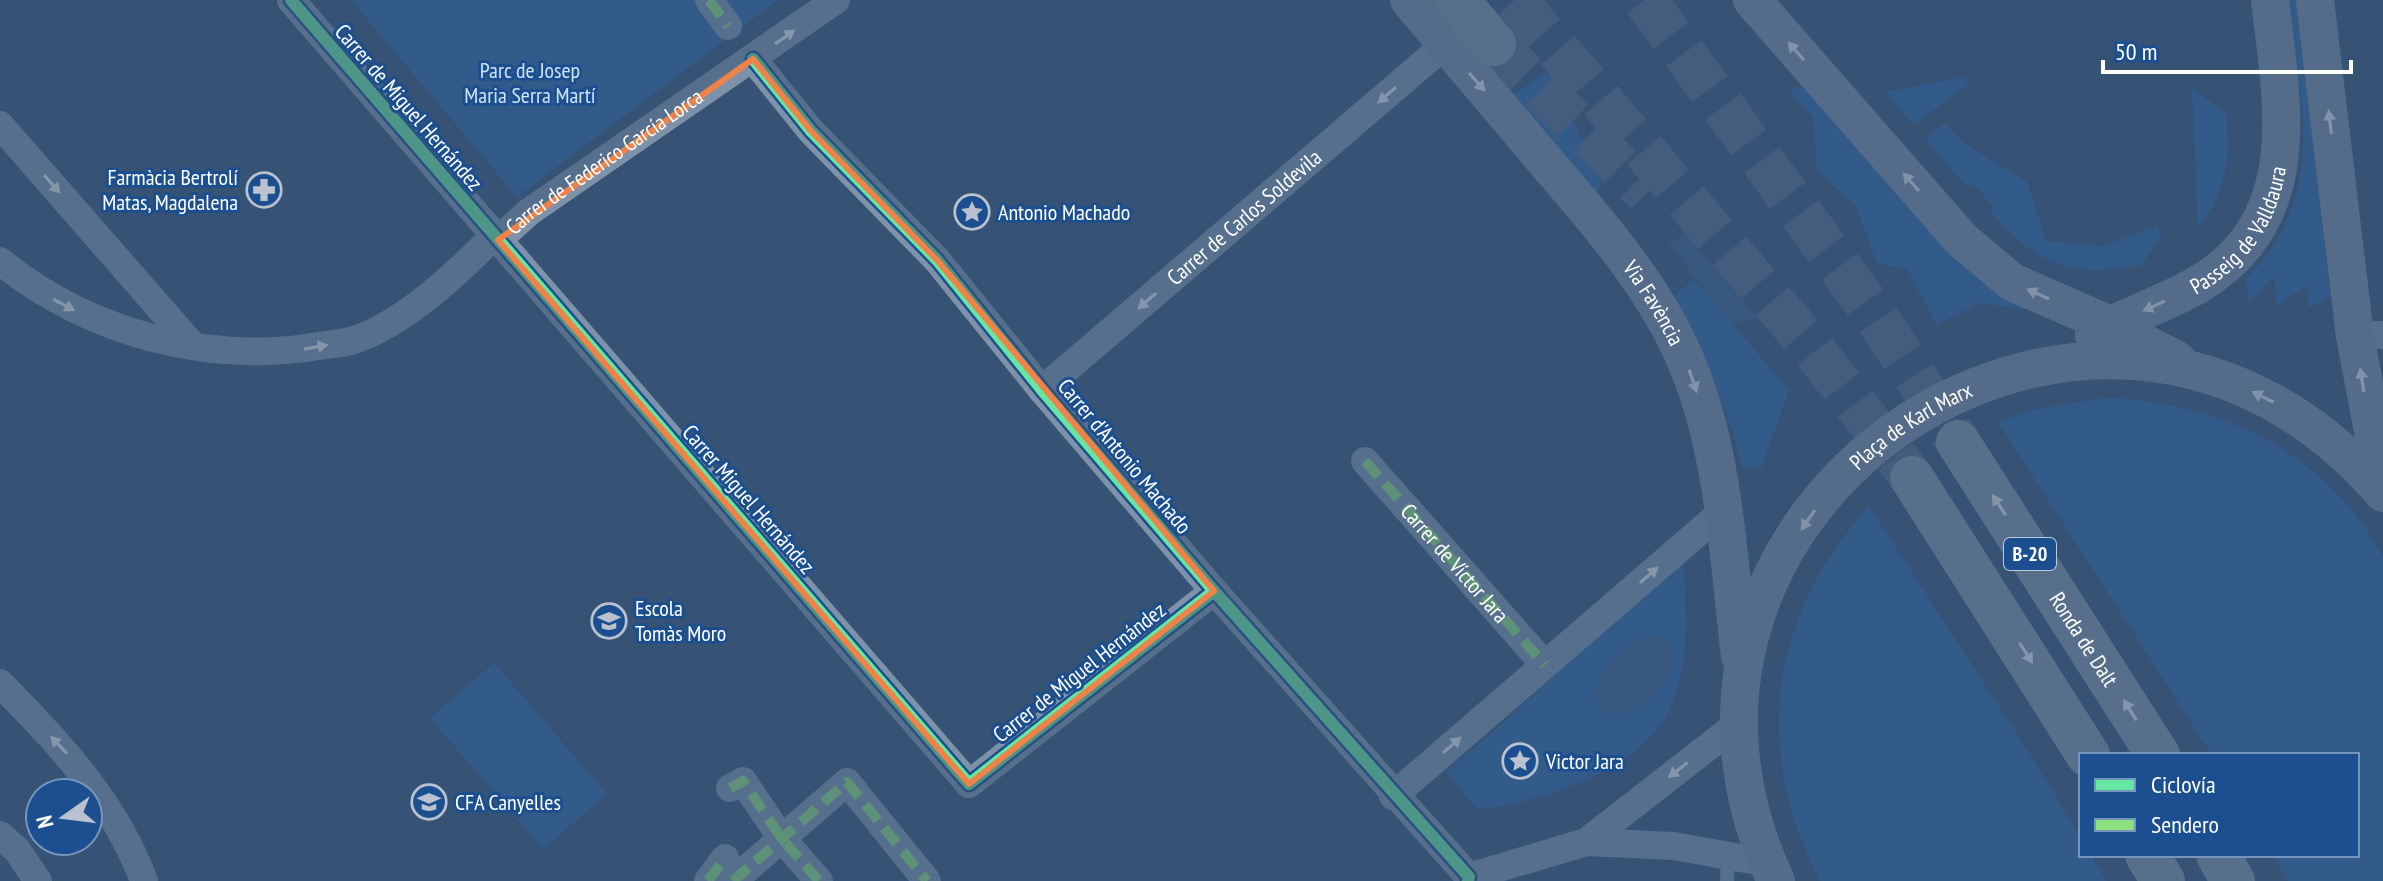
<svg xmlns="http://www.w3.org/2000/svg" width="2383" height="881" font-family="'PT Sans Narrow',sans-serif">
<rect width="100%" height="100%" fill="#365274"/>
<g fill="#2f66a5">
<path d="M351,0h427l-261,197z"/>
<path d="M2288,0h10l32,296 -21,12 -2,-23 -30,21 -3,-30 -25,26 -3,-23c82,-83 55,-175 42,-279z"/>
<path d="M1545,74l9,1 27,64 27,12 -11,46 -85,-102z"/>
<path d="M1965,77l3,7 -54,41 -29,-33z"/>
<path d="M1806,86l222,223 -50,-6 -42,22 -29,-56 -30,-6 -21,-57 -39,-35 -4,-55 -22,-21 1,-5z"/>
<path d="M2192,88l34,25c4,45 2,78 -28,114z"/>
<path d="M1945,123l20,21 62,38 19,59 57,5 54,-21 5,8 -20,32c-71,13 -105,1 -152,-54l4,-3 -20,-24 -6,4 -43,-49z"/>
<path d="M1694,279l95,111 -28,79 -19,-3c-15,-61 -38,-114 -68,-170z"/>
<path d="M2103,398c116,2 222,54 280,158v325h-95l-16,-26h85v-100h-145l-214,-333 34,-12z"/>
<path d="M1869,506l168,259 44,74v16h10l15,26h-286c-69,-132 -50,-265 49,-375z"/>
<path d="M1683,564c4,46 7,102 -13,145 -27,60 -133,96 -193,100l-31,-37c80,-68 155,-141 237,-208z"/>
<path d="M494,663l113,131 -64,55 -113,-131z"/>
</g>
<g fill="#3b618d">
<path d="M1685,232l74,86 -27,6 -63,-79z"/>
<path d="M1650,637h13l12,14c0,32 -39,76 -73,60l-7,-17c6,-30 27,-50 55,-57z"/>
</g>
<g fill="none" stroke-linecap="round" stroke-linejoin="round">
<g stroke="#546c89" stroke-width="44" stroke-dasharray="44 22" stroke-linecap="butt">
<path d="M1515,0l295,345 102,133"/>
<path d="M1645,0l232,318 81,124"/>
<path d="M1494,44l153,149"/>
</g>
<path stroke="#7d92a8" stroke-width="14" d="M1727,881l1,-26"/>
<g stroke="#7d92a8" stroke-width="28">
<path d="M291,0l678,784 245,-193"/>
<path d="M709,0l19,26"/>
<path d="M753,59l58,72 126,129 105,130 172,201 255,286"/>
<path d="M0,125l192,220"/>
<path id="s1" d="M0,261c87,71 207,104 319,85 11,-2 24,-2 35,-6 49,-16 101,-65 136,-100h8l31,-28 307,-212"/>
<path d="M2355,336l28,-1"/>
<path id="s2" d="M1042,390l404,-346"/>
<path d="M1365,461l180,204"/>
<path d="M0,683c59,61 114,117 144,198"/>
<path d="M730,788l13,-7 39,58 37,42"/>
<path d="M1393,796l329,-284"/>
<path d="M0,835l17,15 21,31"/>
<path d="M1586,842l154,-120"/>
<path d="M1469,877l117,-35 88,4 94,17"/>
<path d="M708,881l17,-23"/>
<path d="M733,881l114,-99 80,99"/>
</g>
<g stroke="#798da4" stroke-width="38">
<path id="s3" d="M1409,0c46,54 91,108 137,162 52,61 107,122 139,197 40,92 43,199 55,297"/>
<path d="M1752,0l210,240 50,42 98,43 67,35"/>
<path d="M2315,0l40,336 28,148"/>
<path id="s4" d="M2094,335c33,-20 71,-31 105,-51 108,-65 83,-180 71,-284"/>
<path id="s5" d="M1776,881c-177,-376 323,-717 607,-388"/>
</g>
<g stroke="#7e92a7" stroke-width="44">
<path d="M1457,0l37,44"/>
<path id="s6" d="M1958,442l200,313"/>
<path d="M1912,478l176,277"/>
<path d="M2147,855l16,26"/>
<path d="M2218,855l15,26"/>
</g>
<g stroke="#8de07e" stroke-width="10" stroke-dasharray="20 10" stroke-linecap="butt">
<path d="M709,0l19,26"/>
<path id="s7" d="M1365,461l180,204"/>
<path d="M730,788l13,-7 39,58 37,42"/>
<path d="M708,881l17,-23"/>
<path d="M733,881l114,-99 80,99"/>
</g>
<defs>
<g id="cycleway">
<path d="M291,0l678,784 245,-193"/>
<path d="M753,59l58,72 126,129 105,130 172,201 255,286 -1,4"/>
</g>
</defs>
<use href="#cycleway" stroke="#1b4f8f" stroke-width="17"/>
<use href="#cycleway" stroke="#66e7a1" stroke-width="12"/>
</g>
<defs><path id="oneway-solid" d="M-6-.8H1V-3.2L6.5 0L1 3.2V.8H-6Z" transform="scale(2)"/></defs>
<g fill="#e5e9ee">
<use href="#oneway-solid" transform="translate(785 37) rotate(-35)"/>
<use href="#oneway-solid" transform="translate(1387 95) rotate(139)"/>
<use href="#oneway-solid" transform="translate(52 184) rotate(49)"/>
<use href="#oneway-solid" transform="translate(1147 301) rotate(139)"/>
<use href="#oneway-solid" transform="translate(64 305) rotate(28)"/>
<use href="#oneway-solid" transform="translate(316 347) rotate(-10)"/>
<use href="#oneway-solid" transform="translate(1649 575) rotate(-41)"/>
<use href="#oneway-solid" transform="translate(59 745) rotate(-134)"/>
<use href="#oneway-solid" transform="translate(1452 745) rotate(-41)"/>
<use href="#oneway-solid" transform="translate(1678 770) rotate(142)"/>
</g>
<g fill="#dee2e8">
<use href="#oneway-solid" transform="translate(1796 51) rotate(-131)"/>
<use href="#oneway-solid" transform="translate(1477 82) rotate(49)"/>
<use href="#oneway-solid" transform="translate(2330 122) rotate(-97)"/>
<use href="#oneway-solid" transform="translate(1911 182) rotate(-131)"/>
<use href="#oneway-solid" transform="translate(2038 294) rotate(-156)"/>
<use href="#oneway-solid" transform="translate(2154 306) rotate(156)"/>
<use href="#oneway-solid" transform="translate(2362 380) rotate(-99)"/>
<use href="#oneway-solid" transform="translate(1693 381) rotate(71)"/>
<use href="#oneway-solid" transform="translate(2263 397) rotate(-154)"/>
<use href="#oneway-solid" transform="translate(1808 520) rotate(125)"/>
</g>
<g fill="#e5e9ed">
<use href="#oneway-solid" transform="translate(1999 505) rotate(-123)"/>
<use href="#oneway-solid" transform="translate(2026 653) rotate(57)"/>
<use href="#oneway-solid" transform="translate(2130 710) rotate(-122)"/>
</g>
<path d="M0 0H2383V881H0ZM753,59l58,72 126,129 277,331 -245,193 -471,-544z" fill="#365274" fill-opacity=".55" fill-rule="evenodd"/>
<path fill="none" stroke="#ee8249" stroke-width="6" stroke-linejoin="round" d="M753,59l58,72 126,129 277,331 -245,193 -471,-544z"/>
<defs>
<symbol id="pharmacy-ring" viewBox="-11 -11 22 22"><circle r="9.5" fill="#1b4f8f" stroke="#b9c2ce" stroke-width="1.5"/><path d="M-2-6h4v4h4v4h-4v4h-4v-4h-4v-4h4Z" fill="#b9c2ce"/></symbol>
<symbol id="sight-ring" viewBox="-11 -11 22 22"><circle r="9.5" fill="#1b4f8f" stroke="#b9c2ce" stroke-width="1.5"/><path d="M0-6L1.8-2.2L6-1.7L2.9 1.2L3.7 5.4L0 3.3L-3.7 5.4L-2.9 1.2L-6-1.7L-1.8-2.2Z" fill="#b9c2ce"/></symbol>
<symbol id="school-ring" viewBox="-11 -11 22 22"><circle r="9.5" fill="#1b4f8f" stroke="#b9c2ce" stroke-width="1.5"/><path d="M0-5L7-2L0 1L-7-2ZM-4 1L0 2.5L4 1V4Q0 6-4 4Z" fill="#b9c2ce"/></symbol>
</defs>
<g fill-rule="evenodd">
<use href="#pharmacy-ring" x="244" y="170" width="40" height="40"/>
<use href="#sight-ring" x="952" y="192" width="40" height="40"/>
<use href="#school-ring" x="589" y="601" width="40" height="40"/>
<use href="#sight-ring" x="1500" y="741" width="40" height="40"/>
<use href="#school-ring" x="409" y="782" width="40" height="40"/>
</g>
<g text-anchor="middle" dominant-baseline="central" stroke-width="6" stroke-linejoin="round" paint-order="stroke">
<rect fill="#1b4f8f" stroke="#bbcadd" stroke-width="2" x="2004" y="538" width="52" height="32" rx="6"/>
<g font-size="20" font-weight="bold" fill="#fff">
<text x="2030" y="554">B-20</text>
</g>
<g font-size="22" fill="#cfe3fa" stroke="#1b4f8f">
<text x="530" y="70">Parc de Josep<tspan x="530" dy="25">Maria Serra Martí</tspan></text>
</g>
<g font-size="22" fill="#fff" stroke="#1b4f8f">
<text transform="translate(409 107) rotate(49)">Carrer de Miguel Hernández</text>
<text stroke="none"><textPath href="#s1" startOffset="686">Carrer de Federico García Lorca</textPath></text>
<text stroke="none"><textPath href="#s2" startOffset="266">Carrer de Carlos Soldevila</textPath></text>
<text stroke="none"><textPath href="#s4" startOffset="186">Passeig de Valldaura</textPath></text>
<text stroke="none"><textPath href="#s3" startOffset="390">Via Favència</textPath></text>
<text stroke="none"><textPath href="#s5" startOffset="524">Plaça de Karl Marx</textPath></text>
<text transform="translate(1125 456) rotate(50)">Carrer d'Antonio Machado</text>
<text transform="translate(749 499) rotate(49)">Carrer Miguel Hernández</text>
<text stroke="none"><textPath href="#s7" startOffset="136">Carrer de Víctor Jara</textPath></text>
<text stroke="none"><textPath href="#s6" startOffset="234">Ronda de Dalt</textPath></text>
<text transform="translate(1079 672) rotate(-38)">Carrer de Miguel Hernández</text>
</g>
<g font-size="22" fill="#fff" stroke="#1b4f8f" text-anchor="start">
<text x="238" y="177" text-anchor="end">Farmàcia Bertrolí<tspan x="238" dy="25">Matas, Magdalena</tspan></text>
<text x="998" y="212">Antonio Machado</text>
<text x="635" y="608">Escola<tspan x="635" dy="25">Tomàs Moro</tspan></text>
<text x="1546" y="761">Victor Jara</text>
<text x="455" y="802">CFA Canyelles</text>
</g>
</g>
<rect x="2079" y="753" width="280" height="104" fill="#1b4f8f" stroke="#7695bc" stroke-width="2"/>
<rect x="2095" y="779" width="40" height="12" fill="#66e7a1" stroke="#7695bc" stroke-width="2"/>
<text x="2151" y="793" font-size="24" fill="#ffffff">Ciclovía</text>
<rect x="2095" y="819" width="40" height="12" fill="#8de07e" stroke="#7695bc" stroke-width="2"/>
<text x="2151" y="833" font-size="24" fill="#ffffff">Sendero</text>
<g transform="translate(64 817) rotate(256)"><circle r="38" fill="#1b4f8f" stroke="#7695bc" stroke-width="2"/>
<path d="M0-6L14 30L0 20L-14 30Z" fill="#b9c2ce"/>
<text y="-12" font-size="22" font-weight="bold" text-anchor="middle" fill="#ffffff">N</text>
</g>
<path d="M2103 60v12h248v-12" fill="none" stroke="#ffffff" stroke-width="4"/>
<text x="2115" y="60" font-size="24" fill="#ffffff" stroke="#1b4f8f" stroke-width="6" paint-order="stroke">50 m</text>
</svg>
